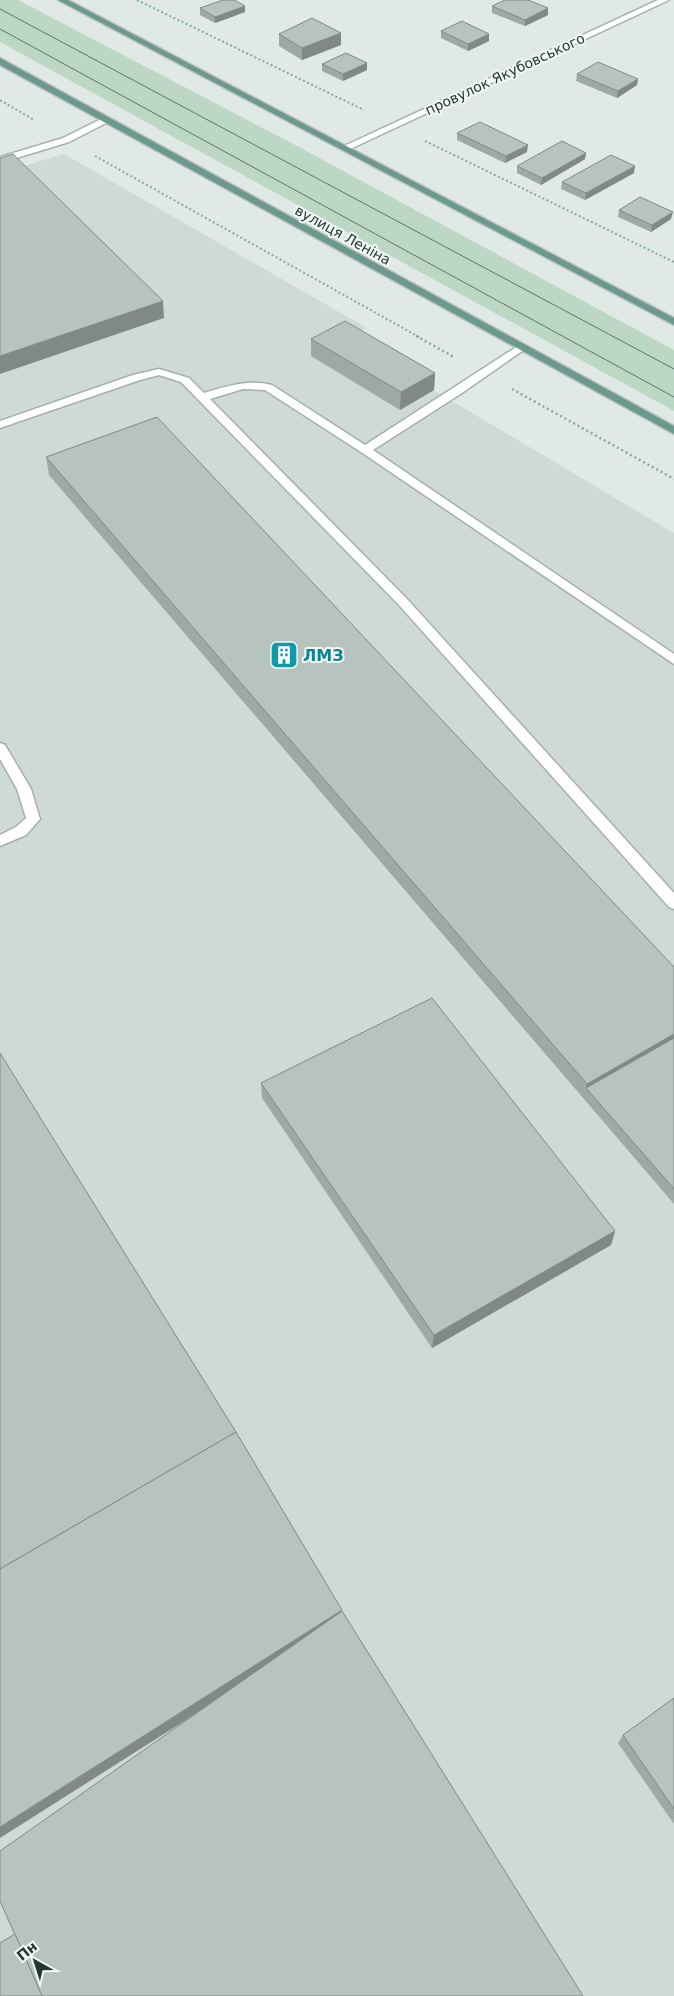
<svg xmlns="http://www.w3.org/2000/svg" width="674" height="1996" font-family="'DejaVu Sans',sans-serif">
<rect width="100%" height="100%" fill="#e1e9e6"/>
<path fill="#cfd9d5" d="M64,154l303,174 -21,10 328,195v1463h-674v-1823z"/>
<path fill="#bcd8c4" d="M0,0h18l281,147 375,203v61l-674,-369z"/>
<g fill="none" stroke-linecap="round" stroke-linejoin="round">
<defs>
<g id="lane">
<path d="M105,117l5,3 -2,2 -39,20 -69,21v-6l63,-19z"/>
<path d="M521,344l5,3 -1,2 -63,44 -89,57 301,204v10l-313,-212 -96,-62 -22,-1 -33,10 197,200 267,294v16l-5,-2 -270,-302 -218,-223 -22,-7 -19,5 -140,48v-7l133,-46 26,-6 30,9 15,15c23,-7 44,-14 68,-8l93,60z"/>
<path d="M0,743l5,2 26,44 9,30 -14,16 -26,11v-11l16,-8 10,-9 -9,-29 -17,-30z"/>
</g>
<path id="street" d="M658,0h11l-321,150 -3,1 -5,-3z"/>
<g id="primary">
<path d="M58,0h10l606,318v7z"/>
<path d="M0,58l674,368v8l-674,-369z"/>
</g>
</defs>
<use href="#lane" stroke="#a5b0ac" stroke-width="3"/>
<use href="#street" stroke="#a5b0ac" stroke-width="3"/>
<use href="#primary" stroke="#bdc3c2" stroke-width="3"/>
<g stroke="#85a99e" stroke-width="2" stroke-dasharray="2 2.5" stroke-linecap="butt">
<path d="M137,0l227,110"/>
<path d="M0,100l34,20"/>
<path d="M425,141l249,121"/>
<path d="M95,156l324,181"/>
</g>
<g stroke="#85a99e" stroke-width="2.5" stroke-dasharray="2 3" stroke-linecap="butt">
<path d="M416,336l38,21"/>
<path d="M512,389l162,90"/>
</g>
<use href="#lane" fill="#fff" fill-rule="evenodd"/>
<use href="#street" fill="#fff" fill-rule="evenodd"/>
<use href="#primary" fill="#6b998d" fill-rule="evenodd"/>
<g stroke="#5e736d" stroke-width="1">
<path d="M0,9l674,360"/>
<path d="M0,29l674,368"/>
</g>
</g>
<g fill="#9da9a3">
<path d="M492,6l56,2v7l-23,11 -33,-13z"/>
<path d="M200,8l45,4 -30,11 -15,-8z"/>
<path d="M441,31l48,10 -21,10 -27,-13z"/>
<path d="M279,34l62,11 -39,15 -23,-14z"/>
<path d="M322,64l45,6 -24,11 -21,-10z"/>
<path d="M577,74l61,5 -1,6 -20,13 -41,-17z"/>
<path d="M457,133l70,19 -22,11 -48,-23z"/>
<path d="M586,153l-1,6 -44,26 -24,-12v-7z"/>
<path d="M634,173l-49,27 -24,-11 1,-7z"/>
<path d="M619,210l52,9 -20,13 -33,-15z"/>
<path d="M311,339l124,34 -1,17 -34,20 -89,-54z"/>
<path d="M46,457l628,510v237l-625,-729z"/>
<path d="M261,1083l354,148 -4,14 -179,103 -170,-250z"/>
<path d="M674,1698v126l-56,-81 5,-8z"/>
</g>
<g fill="#808985">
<path d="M245,6v6l-30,11v-6z"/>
<path d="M548,8v7l-23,11v-6z"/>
<path d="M341,33v12l-39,15v-12z"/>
<path d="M489,34v7l-21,10v-7z"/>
<path d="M367,63v7l-24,11v-7z"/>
<path d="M638,79l-1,6 -20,13 1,-7z"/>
<path d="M528,145l-1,7 -22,11 1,-7z"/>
<path d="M586,153l-1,6 -44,26 1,-7z"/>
<path d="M635,166l-1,7 -49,27 1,-7z"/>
<path d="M673,212l-2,7 -20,13 1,-7z"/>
<path d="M163,301l1,17 -164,56v-18z"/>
<path d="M435,373l-1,17 -34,20 1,-18z"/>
<path d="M674,1034v13l-88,41 1,-4z"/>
<path d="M615,1231l-4,14 -179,103 2,-13z"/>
<path d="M342,1610v11l-342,217v-11z"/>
</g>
<g fill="#b7c4be" stroke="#808985">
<path d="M223,0h11l11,6 -30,11 -15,-9z"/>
<path d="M505,0h23l20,8 -23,12 -33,-14z"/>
<path d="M312,18l29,15 -39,15 -23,-14z"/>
<path d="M462,21l27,13 -21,10 -27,-13z"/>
<path d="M346,53l21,10 -24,11 -21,-10z"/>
<path d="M598,62l40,17 -20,12 -41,-17z"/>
<path d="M480,122l48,23 -22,11 -49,-23z"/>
<path d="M562,141l24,12 -44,25 -25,-12z"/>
<path d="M13,154l150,147 -163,55v-198z"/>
<path d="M611,155l24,11 -49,27 -24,-11z"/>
<path d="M640,197l33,15 -21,13 -33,-15z"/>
<path d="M345,321l90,52 -34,19 -90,-53z"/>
<path d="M157,417l517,550v67l-87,50 -541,-627z"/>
<path d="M432,998l183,233 -181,104 -173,-252z"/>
<path d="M674,1038v151l-88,-101z"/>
<path d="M0,1053l236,379 -236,137z"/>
<path d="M236,1432l106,178 -342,217v-258z"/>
<path d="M342,1611l241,385h-541l-42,-95v-50z"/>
<path d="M674,1698v111l-51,-74z"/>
<path d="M15,1934l27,62h-42v-53z"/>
</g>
<defs>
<symbol id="building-square" viewBox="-11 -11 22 22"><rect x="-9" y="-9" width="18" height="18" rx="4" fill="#0f9aa8" stroke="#f1f7f4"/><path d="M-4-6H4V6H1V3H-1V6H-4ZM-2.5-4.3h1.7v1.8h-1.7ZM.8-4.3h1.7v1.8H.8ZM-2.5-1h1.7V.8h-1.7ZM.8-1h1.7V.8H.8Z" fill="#fff"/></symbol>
</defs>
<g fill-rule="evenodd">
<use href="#building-square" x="268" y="639" width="32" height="32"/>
</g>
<g text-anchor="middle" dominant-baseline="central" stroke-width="4" stroke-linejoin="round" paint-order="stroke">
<g font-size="14" fill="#243832" stroke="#f1f7f4">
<text transform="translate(505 74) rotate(-25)">провулок Якубовського</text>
<text transform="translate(343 235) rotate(29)">вулиця Леніна</text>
</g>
<g font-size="16" font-weight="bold" fill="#0d838f" stroke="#f1f7f4" text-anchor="start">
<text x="303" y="655">ЛМЗ</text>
</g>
</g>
<g transform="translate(35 1961) rotate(321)" stroke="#f1f7f4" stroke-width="4" paint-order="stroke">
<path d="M0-4L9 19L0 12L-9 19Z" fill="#243832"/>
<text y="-8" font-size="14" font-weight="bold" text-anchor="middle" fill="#243832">Пн</text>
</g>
</svg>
